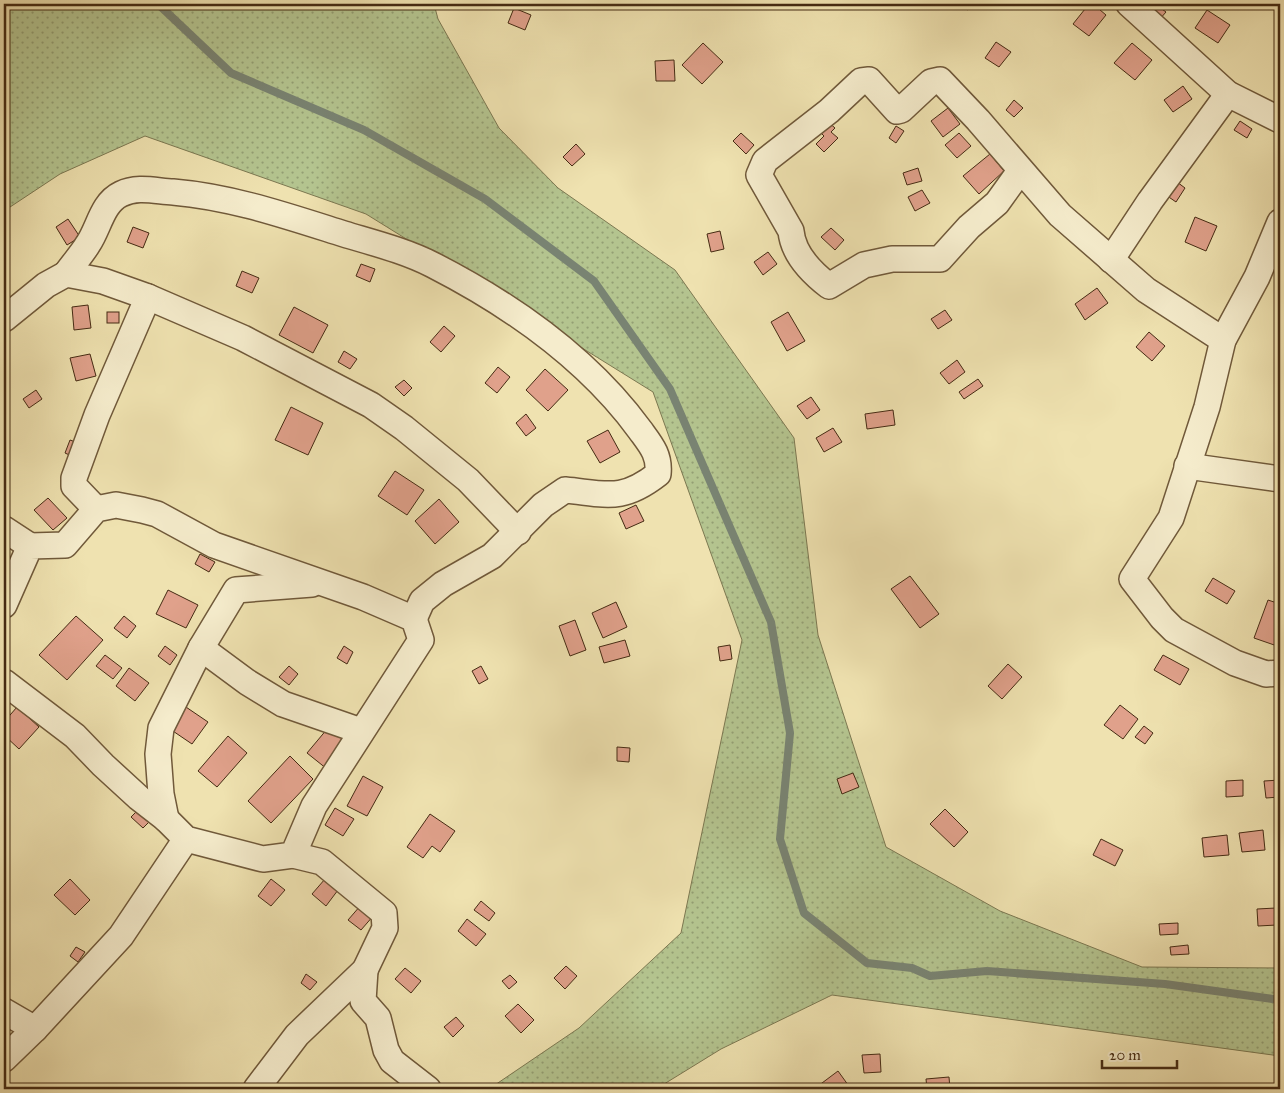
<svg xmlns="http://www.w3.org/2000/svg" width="1284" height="1093" font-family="'IM FELL Great Primer',serif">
<defs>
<pattern id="grass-dots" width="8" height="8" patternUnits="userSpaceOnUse" patternTransform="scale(1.25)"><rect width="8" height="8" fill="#b4c48f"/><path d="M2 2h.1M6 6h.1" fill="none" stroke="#949f74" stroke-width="1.8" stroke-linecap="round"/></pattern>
</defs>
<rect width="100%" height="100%" fill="#efe2b0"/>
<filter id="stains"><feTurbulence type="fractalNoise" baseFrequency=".004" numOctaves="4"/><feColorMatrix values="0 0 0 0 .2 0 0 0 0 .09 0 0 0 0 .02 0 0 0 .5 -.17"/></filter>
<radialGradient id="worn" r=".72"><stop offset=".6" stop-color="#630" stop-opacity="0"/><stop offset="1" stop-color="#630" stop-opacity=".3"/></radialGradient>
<path fill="url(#grass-dots)" stroke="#7c7851" d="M4,4h430l4,15 61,109 59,60 117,82 119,168 24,197 68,212 114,64 142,56 138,1v88l-448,-61 -111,54 -65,40h-167l90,-61 102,-95 61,-293 -89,-248 -287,-178 -221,-78 -85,38 -56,37z"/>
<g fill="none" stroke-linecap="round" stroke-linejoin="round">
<path stroke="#798372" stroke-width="8" d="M158,4l73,69 133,57 121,69 109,82 76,108 101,233 19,111 -10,106 24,74 63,50 45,5 18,8 57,-5 178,13 115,16"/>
</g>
<g fill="#e0a18b" stroke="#452b13">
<path d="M959,4h14l-5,6z"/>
<path d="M1089,4h4l13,11 -17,21 -16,-12z"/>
<path d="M1145,4h10l11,8 -7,8z"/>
<path d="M514,8l17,7 -6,15 -17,-7z"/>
<path d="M1207,10l23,15 -12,18 -23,-15z"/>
<path d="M996,42l15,10 -12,15 -14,-9z"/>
<path d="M703,43l20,19 -21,22 -20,-19z"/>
<path d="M1132,43l20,17 -17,20 -21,-17z"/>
<path d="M674,60l1,21h-19l-1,-20z"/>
<path d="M1183,86l9,13 -19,13 -9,-12z"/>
<path d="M1014,100l9,8 -9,9 -8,-7z"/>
<path d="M948,108l12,16 -17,13 -12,-16z"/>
<path d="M827,121l8,7 -4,4 7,6 -14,14 -8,-8 8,-8 -6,-6z"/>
<path d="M1240,121l12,8 -5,9 -13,-8z"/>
<path d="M896,126l8,5 -8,12 -7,-5z"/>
<path d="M741,133l13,12 -8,9 -13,-13z"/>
<path d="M959,133l12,13 -14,12 -12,-13z"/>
<path d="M576,144l9,10 -13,12 -9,-9z"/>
<path d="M990,154l14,17 -25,23 -16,-18z"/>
<path d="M918,168l4,13 -15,4 -4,-12z"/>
<path d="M1173,179l12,9 -9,14 -13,-9z"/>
<path d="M922,190l8,13 -15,8 -7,-14z"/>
<path d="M1195,217l22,9 -11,25 -21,-9z"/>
<path d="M68,219l12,18 -13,8 -11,-18z"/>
<path d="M133,227l16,6 -6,15 -16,-6z"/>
<path d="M831,228l13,12 -9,10 -14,-13z"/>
<path d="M720,231l4,18 -13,3 -4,-18z"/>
<path d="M768,252l9,12 -14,11 -9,-13z"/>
<path d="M361,264l14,5 -5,13 -14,-6z"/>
<path d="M242,271l17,7 -7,15 -16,-7z"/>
<path d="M1097,288l11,15 -23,17 -10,-16z"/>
<path d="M88,305l3,23 -17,2 -2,-23z"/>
<path d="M294,307l34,18 -15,28 -34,-18z"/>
<path d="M945,310l7,10 -14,9 -7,-10z"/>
<rect x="107" y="312" width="12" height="11"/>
<path d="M788,312l17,29 -18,10 -16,-29z"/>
<path d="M444,326l11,10 -14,16 -11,-10z"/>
<path d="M1149,332l16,14 -13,15 -16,-14z"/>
<path d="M344,351l13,8 -7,10 -12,-7z"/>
<path d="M90,354l6,22 -20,5 -6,-23z"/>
<path d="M957,360l8,12 -16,12 -9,-11z"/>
<path d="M498,367l12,10 -13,16 -12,-10z"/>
<path d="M545,369l23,21 -20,21 -22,-21z"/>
<path d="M978,379l5,7 -19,13 -5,-7z"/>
<path d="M404,380l8,8 -8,8 -9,-9z"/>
<path d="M36,390l6,9 -13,9 -6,-9z"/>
<path d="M811,397l9,13 -13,9 -10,-13z"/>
<path d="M291,407l32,16 -15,32 -33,-15z"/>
<path d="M893,410l2,15 -28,4 -2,-15z"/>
<path d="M526,414l10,14 -10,8 -10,-13z"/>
<path d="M833,428l9,14 -18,10 -8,-14z"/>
<path d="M608,430l12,22 -20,11 -13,-22z"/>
<path d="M70,440l11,4 -5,14 -11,-5z"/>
<path d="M395,471l29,19 -17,25 -29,-19z"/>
<path d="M48,498l19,20 -14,12 -19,-20z"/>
<path d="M439,499l20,23 -24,22 -20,-23z"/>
<path d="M636,505l8,16 -18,8 -7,-16z"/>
<path d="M200,554l15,8 -6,10 -14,-8z"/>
<path d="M910,576l29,38 -19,14 -29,-39z"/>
<path d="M1213,578l22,13 -8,13 -22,-13z"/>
<path d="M168,590l30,15 -12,23 -30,-14z"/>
<path d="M1268,600l12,4v43l-26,-9z"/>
<path d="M616,602l11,25 -24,11 -11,-25z"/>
<path d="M76,616l27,24 -36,40 -28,-25z"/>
<path d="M124,616l12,10 -9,12 -13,-10z"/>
<path d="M575,620l11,30 -16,6 -11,-30z"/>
<path d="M625,640l5,16 -26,7 -5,-16z"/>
<path d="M730,645l2,14 -12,2 -2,-14z"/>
<path d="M165,646l12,9 -7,10 -12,-9z"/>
<path d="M344,646l9,6 -6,12 -10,-6z"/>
<path d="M105,655l17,13 -9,11 -17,-13z"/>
<path d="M1163,655l26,14 -9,16 -26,-15z"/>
<path d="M1008,664l14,13 -20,22 -14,-13z"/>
<path d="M289,666l9,8 -9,11 -10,-8z"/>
<path d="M481,666l7,13 -9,5 -7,-13z"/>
<path d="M129,668l20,15 -14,18 -19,-15z"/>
<path d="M183,705l25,17 -16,22 -25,-17z"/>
<path d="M1120,705l18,14 -15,20 -19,-14z"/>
<path d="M17,707l22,20 -20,22 -15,-14v-13z"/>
<path d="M333,722l20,17 -26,30 -20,-16z"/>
<path d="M1144,726l9,7 -8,11 -10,-7z"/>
<path d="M228,736l19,17 -30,34 -19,-16z"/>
<path d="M617,747l13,1 -1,14 -12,-1z"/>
<path d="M290,756l23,23 -42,44 -23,-22z"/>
<path d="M853,773l6,14 -17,7 -5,-15z"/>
<path d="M363,776l20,11 -16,29 -20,-10z"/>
<path d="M1243,780v16l-17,1v-16z"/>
<path d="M1280,780v17l-14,1 -2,-17z"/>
<path d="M141,807l12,11 -10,10 -12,-11z"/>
<path d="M335,808l19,11 -11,17 -18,-11z"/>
<path d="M945,809l23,23 -14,15 -24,-23z"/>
<path d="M430,814l25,17 -15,21 -8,-6 -9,12 -16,-11z"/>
<path d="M1263,830l2,20 -23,2 -3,-19z"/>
<path d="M1227,835l2,20 -25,2 -2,-19z"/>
<path d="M1101,839l22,11 -8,16 -22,-11z"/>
<path d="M70,879l20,21 -15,15 -21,-20z"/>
<path d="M271,879l14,11 -14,16 -13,-10z"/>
<path d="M325,879l13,11 -12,16 -14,-12z"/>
<path d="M481,901l14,12 -6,8 -15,-11z"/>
<path d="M361,905l13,10 -13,15 -13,-10z"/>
<path d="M1276,908l1,17 -19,1 -1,-17z"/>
<path d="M467,919l19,15 -10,12 -18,-15z"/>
<path d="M1178,923v11l-18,1 -1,-11z"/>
<path d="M1188,945l1,9 -18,1 -1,-8z"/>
<path d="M76,947l9,5 -7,10 -8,-6z"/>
<path d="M566,966l11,10 -12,13 -11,-11z"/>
<path d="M405,968l16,13 -10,12 -16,-14z"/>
<path d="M306,974l11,8 -7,8 -9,-7z"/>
<path d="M510,975l7,7 -8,7 -7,-8z"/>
<path d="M518,1004l16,16 -13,13 -16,-17z"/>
<path d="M456,1017l8,9 -11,11 -9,-10z"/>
<path d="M880,1054l1,18 -17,1 -2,-18z"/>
<path d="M838,1071l13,18h-37z"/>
<path d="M949,1077l1,12h-23l-1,-10z"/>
</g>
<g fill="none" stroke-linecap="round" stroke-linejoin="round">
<defs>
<g id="street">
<path d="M1129,4l99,90 52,26"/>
<path d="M1020,171l-23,32 -28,24 -29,32h-48l-28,6 -35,21c-17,-13 -36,-32 -38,-55l-32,-56 6,-14 64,-50 32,-30 8,-1 28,31 4,-1 30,-28 9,-2 38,40 82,95 86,75 77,50"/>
<path d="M1280,222l-23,55 -34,63 -16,67 -36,111 -39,61 30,39 12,12 61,33 31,11 14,-1"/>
<path d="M1111,260l39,-59 78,-107"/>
<path d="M66,274c7,-10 16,-20 22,-30 11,-16 14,-41 33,-50 16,-8 34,-3 52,-2 59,5 114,24 171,42 30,9 62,17 89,31 78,40 155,94 207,165 11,15 20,25 18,44 -36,28 -51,20 -93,16l-22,15 -51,51 -49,28 -21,17 -8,18"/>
<path d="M4,319l42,-34 20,-11 37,7 45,16 95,41 128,67 33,23 64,52 50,52"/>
<path d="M1187,466l93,13"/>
<path d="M96,509l-22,-23v-8l23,-63 51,-118"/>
<path d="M4,529l26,17"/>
<path d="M4,605l26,-59 35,-1 31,-36 20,-4 26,5 15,4 57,31 149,52 51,22 7,21 -107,166 -21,49 -30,4 -77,-20 -20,-20 -27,-21 -36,-33 -28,-29 -71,-54"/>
<path d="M201,648l46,34 36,22 78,27"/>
<path d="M166,819l-5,-25 -3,-40 3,-26 40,-80 35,-58 76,-6"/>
<path d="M365,970l-2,31 15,17 8,32 6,11 36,28"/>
<path d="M4,1011l31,18"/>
<path d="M4,1059l31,-30 86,-93 65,-97"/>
<path d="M256,1089l41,-54 68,-65 20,-42 -1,-15 -62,-51 -29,-7"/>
</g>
</defs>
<use href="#street" stroke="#70593a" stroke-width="28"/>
<use href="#street" stroke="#f5eccc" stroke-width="25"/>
</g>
<rect width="1284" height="1093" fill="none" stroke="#efe2b0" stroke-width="20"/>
<rect x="5" y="5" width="1274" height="1083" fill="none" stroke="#452b13" stroke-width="2.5"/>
<rect x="10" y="10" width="1264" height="1073" fill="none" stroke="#452b13"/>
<path d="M1102 1060v8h75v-8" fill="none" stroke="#452b13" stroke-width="2.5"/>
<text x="1109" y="1060" font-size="15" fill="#452b13" stroke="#f5eccc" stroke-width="4" paint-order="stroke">20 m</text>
<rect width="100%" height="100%" filter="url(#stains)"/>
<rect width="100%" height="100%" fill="url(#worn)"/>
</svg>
